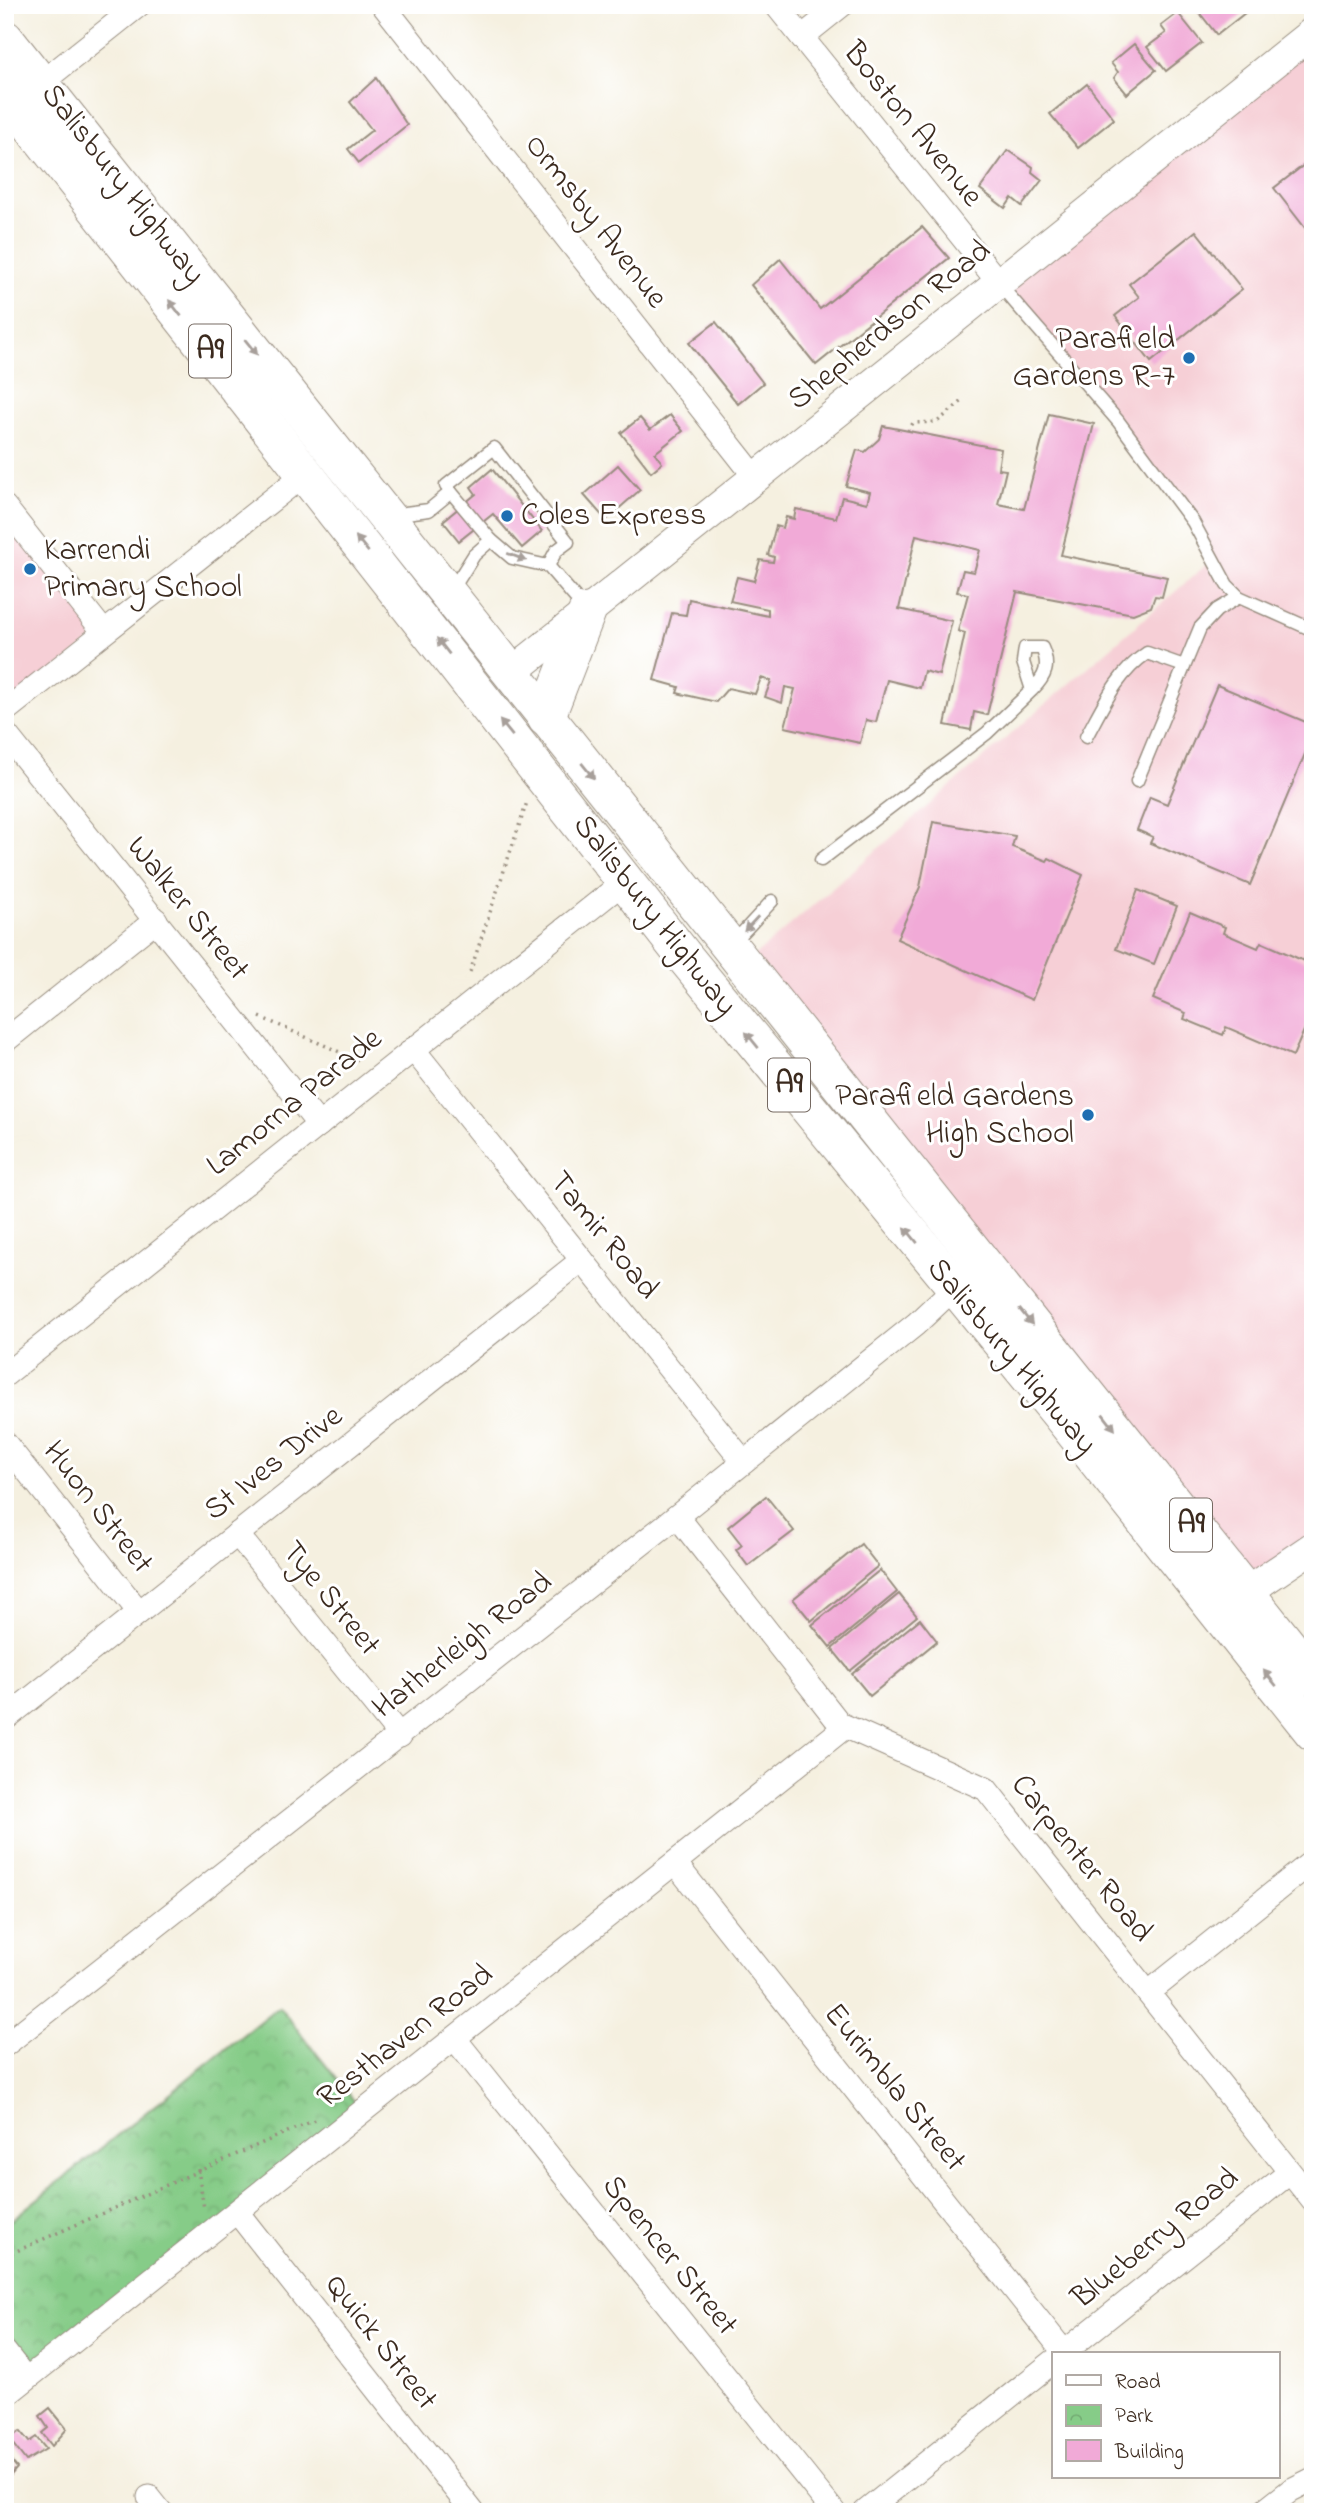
<svg xmlns="http://www.w3.org/2000/svg" width="1318" height="2517" font-family="'Indie Flower',sans-serif">
<defs>
<pattern id="park-crowns" width="20" height="18" patternUnits="userSpaceOnUse" patternTransform="scale(1.75)"><rect width="20" height="18" fill="#86cc88"/><path d="M2 6a3 3 0 1 1 6 0M12 15a3 3 0 1 1 6 0" fill="none" stroke="#75af75"/></pattern>
</defs>
<rect width="100%" height="100%" fill="#fff"/>
<filter id="ink" filterUnits="userSpaceOnUse"><feTurbulence type="fractalNoise" baseFrequency=".0143" numOctaves="2"/><feDisplacementMap in="SourceGraphic" scale="14" xChannelSelector="R" yChannelSelector="G"/><feConvolveMatrix kernelMatrix="1 2 1 2 8 2 1 2 1" color-interpolation-filters="sRGB"/></filter>
<filter id="wash" filterUnits="userSpaceOnUse"><feTurbulence type="fractalNoise" baseFrequency=".00686" numOctaves="4" result="noise"/><feDisplacementMap in="SourceGraphic" scale="28" xChannelSelector="R" yChannelSelector="G"/><feGaussianBlur stdDeviation="1.57" result="paint"/><feColorMatrix in="noise" values="0 0 0 0 0 0 0 0 0 0 0 0 0 0 0 0 0 1.4 0 .05"/><feComposite in="paint" operator="in"/></filter>
<g filter="url(#wash)">
<rect width="100%" height="100%" fill="#f5f0e0"/>
<g fill="#f6cfd6">
<path d="M1313,32v1515l-68,46 -501,-628 469,-406 -20,-37 -194,-239z"/>
<path d="M5,507l98,124 -98,80z"/>
</g>
<path fill="url(#park-crowns)" stroke="#607b53" stroke-width="2" d="M279,2006l84,106 -358,285v-172z"/>
<g id="blocks">
<g fill="#f1aad7">
<path d="M1208,5h47l-38,30 -18,-23z"/>
<path d="M1178,13l24,30 -36,28 -19,-24 19,-14 -5,-7z"/>
<path d="M1134,44l22,26 -29,24 -13,-16 4,-6 -7,-9z"/>
<path d="M376,78l31,47 -48,38 -11,-14 24,-19 -22,-28z"/>
<path d="M1087,84l27,35 -36,29 -28,-34z"/>
<path d="M1008,150l25,17 -1,5 10,8 -20,26 -10,-8 -7,10 -25,-19z"/>
<path d="M1313,158v71l-4,4 -35,-45z"/>
<path d="M922,227l27,31 -133,107 -65,-80 29,-26 40,50z"/>
<path d="M1196,231l46,58 -91,73 -36,-46 24,-19 -10,-13z"/>
<path d="M716,322l47,61 -25,21 -49,-61z"/>
<path d="M1049,414l45,10 -33,131 106,22 -5,20 -7,-1 -4,11 -18,7 -116,-22 -30,123 -13,-3 -3,18 -26,-5 20,-92 -7,-2 10,-37 -11,-2 6,-22 11,2 6,-22 -64,-15 -17,74 53,12 -13,54 -15,-4 -4,17 -33,-8 -11,42 -10,-2 -6,23 -75,-16 10,-38 -10,-2 -3,16 -17,-6 6,-16 -10,-3 -6,16 -27,-6 -12,14 -39,-9 2,-6 -25,-7 18,-67 14,2 3,-16 79,17v-7l-38,-8 7,-24 17,4 6,-21 13,2 1,-5 -6,-2 8,-29 7,2 3,-11 8,2 2,-10 40,9 6,-21 25,6 3,-11 -24,-6 11,-36 8,2 14,-13 4,-13 118,23 -3,20 8,1 -8,34 26,5z"/>
<path d="M670,415l13,16 -28,22 7,10 -11,9 -30,-39 19,-15 10,12z"/>
<path d="M618,465l22,25 -34,30 -22,-25z"/>
<path d="M492,469l50,62 -20,17 -29,-34 -34,27 -16,-20 33,-27 -5,-7z"/>
<path d="M1217,685l96,40v10l-63,150 -100,-42 3,-6 -16,-7 13,-33 17,7z"/>
<path d="M933,822l82,14 -3,11 35,14 2,-3 34,17 -51,125 -135,-61 23,-52z"/>
<path d="M1138,890l39,16 -23,58 -38,-15z"/>
<path d="M1190,912l35,15 -2,6 35,15 3,-6 52,23v45l-20,46 -67,-29 -3,8 -39,-16 2,-6 -33,-14z"/>
<path d="M766,1496l28,35 -46,35 -12,-16 6,-5 -14,-18z"/>
<path d="M861,1544l17,22 -67,55 -18,-22z"/>
<path d="M880,1570l17,22 -67,55 -18,-22z"/>
<path d="M899,1594l18,22 -67,55 -18,-22z"/>
<path d="M920,1619l17,22 -67,55 -18,-22z"/>
<path d="M50,2408l17,21 -15,17 -10,-13 6,-5 -8,-12z"/>
<path d="M20,2431l9,11 7,-5 10,12 -20,12 -17,-22z"/>
<path d="M5,2453l12,15 -12,14z"/>
</g>
</g>
</g>
<g filter="url(#ink)">
<use href="#blocks" fill-opacity="0" stroke="#988d7f" stroke-width="2"/>
<g fill="none" stroke-linecap="round" stroke-linejoin="round">
<defs>
<g id="service">
<path d="M999,284l119,137 75,101 34,63 12,12 74,33"/>
<path d="M451,492l-5,-6 48,-38 74,94 -12,9 -8,15"/>
<path d="M390,515l39,-5 22,-18 40,48 -17,15 -22,35"/>
<path d="M491,540l21,18 36,8 38,44"/>
<path d="M1086,737c17,-31 31,-64 61,-84l37,13"/>
<path d="M1137,781l63,-153 17,-18 22,-13"/>
<path d="M821,860l166,-127 45,-43 -9,-28 2,-14h17c8,18 4,28 -10,42"/>
<path d="M732,944l40,-43"/>
</g>
<g id="minor">
<path d="M383,5l373,473"/>
<path d="M776,5l223,278"/>
<path d="M802,37l40,-32"/>
<path d="M41,83l98,-78"/>
<path d="M5,507l98,124"/>
<path d="M5,711l301,-238"/>
<path d="M5,733l314,392"/>
<path d="M5,1041l151,-121"/>
<path d="M413,1049l331,413"/>
<path d="M5,1375l620,-494"/>
<path d="M5,1443l134,169"/>
<path d="M677,1516l163,208 146,65 327,412"/>
<path d="M237,1534l163,202"/>
<path d="M5,1719l577,-459"/>
<path d="M675,1863l389,489"/>
<path d="M1148,1993l165,-132"/>
<path d="M455,2039l379,473"/>
<path d="M5,2045l672,-529 239,-192 38,-36"/>
<path d="M237,2212l236,300"/>
<path d="M5,2352l21,27"/>
<path d="M1062,2354l227,-181"/>
<path d="M5,2396l840,-669"/>
<path d="M149,2497l12,15"/>
<path d="M865,2512l189,-151"/>
<path d="M1263,2512l28,-22 22,-11"/>
</g>
<g id="tertiary">
<path d="M511,673l802,-641"/>
<path d="M1245,1593l68,-46"/>
</g>
<g id="primary">
<path d="M5,39l1308,1638"/>
<path d="M5,92l678,863 375,457 255,320"/>
<path d="M546,718l41,-106"/>
</g>
</defs>
<use href="#service" stroke="#988d7f" stroke-width="15"/>
<use href="#minor" stroke="#988d7f" stroke-width="25"/>
<use href="#tertiary" stroke="#988d7f" stroke-width="32"/>
<use href="#primary" stroke="#988d7f" stroke-width="39"/>
<g stroke="#988d7f" stroke-width="3.5" stroke-dasharray="2 5" stroke-linecap="butt">
<path d="M908,431l5,-8 24,-1 28,-23"/>
<path d="M470,972l57,-170"/>
<path d="M260,1017l98,43"/>
<path d="M198,2169l6,40"/>
<path d="M5,2256l312,-137"/>
</g>
<use href="#service" stroke="#fff" stroke-width="12"/>
<use href="#minor" stroke="#fff" stroke-width="23"/>
<use href="#tertiary" stroke="#fff" stroke-width="30"/>
<use href="#primary" stroke="#fff" stroke-width="37"/>
</g>
<defs><path id="oneway-solid" d="M-6-.8H1V-3.2L6.5 0L1 3.2V.8H-6Z" transform="scale(1.75)"/></defs>
<g fill="#a79f9a">
<use href="#oneway-solid" transform="translate(175 308) rotate(-128)"/>
<use href="#oneway-solid" transform="translate(251 347) rotate(51)"/>
<use href="#oneway-solid" transform="translate(362 544) rotate(-129)"/>
<use href="#oneway-solid" transform="translate(517 557) rotate(21)"/>
<use href="#oneway-solid" transform="translate(443 646) rotate(-128)"/>
<use href="#oneway-solid" transform="translate(506 728) rotate(-129)"/>
<use href="#oneway-solid" transform="translate(588 771) rotate(51)"/>
<use href="#oneway-solid" transform="translate(751 924) rotate(133)"/>
<use href="#oneway-solid" transform="translate(752 1040) rotate(-129)"/>
<use href="#oneway-solid" transform="translate(911 1235) rotate(-129)"/>
<use href="#oneway-solid" transform="translate(1026 1317) rotate(51)"/>
<use href="#oneway-solid" transform="translate(1109 1422) rotate(52)"/>
<use href="#oneway-solid" transform="translate(1270 1678) rotate(-129)"/>
</g>
</g>
<g fill="#1f6fb2" stroke="#fff" stroke-width="2.5">
<circle cx="1189" cy="358" r="7"/>
<circle cx="507" cy="516" r="7"/>
<circle cx="30" cy="569" r="7"/>
<circle cx="1088" cy="1115" r="7"/>
</g>
<g text-anchor="middle" dominant-baseline="central" stroke-width="6" stroke-linejoin="round" paint-order="stroke">
<g fill="#fff" stroke="#766a62" stroke-width="2">
<rect x="189" y="324.5" width="42" height="53" rx="5"/>
<rect x="768" y="1058.5" width="42" height="53" rx="5"/>
<rect x="1170" y="1498.5" width="42" height="53" rx="5"/>
</g>
<g font-size="30" font-weight="bold" fill="#3b2a1e">
<text x="210" y="351">A9</text>
<text x="789" y="1085">A9</text>
<text x="1191" y="1525">A9</text>
</g>
<g font-size="32" fill="#3b2a1e" stroke="#fff">
<text transform="translate(912 125) rotate(51)">Boston Avenue</text>
<text transform="translate(122 185) rotate(52)">Salisbury Highway</text>
<text transform="translate(595 222) rotate(52)">Ormsby Avenue</text>
<text transform="translate(890 326) rotate(-39)">Shepherdson Road</text>
<text transform="translate(187 909) rotate(51)">Walker Street</text>
<text transform="translate(654 916) rotate(52)">Salisbury Highway</text>
<text transform="translate(295 1103) rotate(-39)">Lamorna Parade</text>
<text transform="translate(603 1236) rotate(51)">Tamir Road</text>
<text transform="translate(1011 1357) rotate(50)">Salisbury Highway</text>
<text transform="translate(274 1464) rotate(-38)">St Ives Drive</text>
<text transform="translate(97 1508) rotate(52)">Huon Street</text>
<text transform="translate(330 1599) rotate(51)">Tye Street</text>
<text transform="translate(463 1646) rotate(-38)">Hatherleigh Road</text>
<text transform="translate(1081 1859) rotate(51)">Carpenter Road</text>
<text transform="translate(406 2037) rotate(-38)">Resthaven Road</text>
<text transform="translate(894 2088) rotate(51)">Eurimbla Street</text>
<text transform="translate(1156 2239) rotate(-39)">Blueberry Road</text>
<text transform="translate(669 2256) rotate(51)">Spencer Street</text>
<text transform="translate(380 2343) rotate(52)">Quick Street</text>
</g>
<g font-size="32" fill="#3b2a1e" stroke="#fff" text-anchor="end">
<text x="1175" y="340">Parafield<tspan x="1175" dy="37">Gardens R-7</tspan></text>
<text x="521" y="516" text-anchor="start">Coles Express</text>
<text x="44" y="551" text-anchor="start">Karrendi<tspan x="44" dy="37">Primary School</tspan></text>
<text x="1074" y="1097">Parafield Gardens<tspan x="1074" dy="37">High School</tspan></text>
</g>
</g>
<rect width="1318" height="2517" fill="none" stroke="#fff" stroke-width="28"/>
<rect x="1052" y="2352" width="228" height="126" fill="#ffffff" stroke="#b1aaa5" stroke-width="2"/>
<rect x="1066" y="2375" width="35" height="10" fill="#ffffff" stroke="#b1aaa5" stroke-width="2"/>
<text x="1115" y="2388" font-size="21" fill="#3b2a1e">Road</text>
<rect x="1066" y="2405" width="35" height="21" fill="url(#park-crowns)" stroke="#b1aaa5" stroke-width="2"/>
<text x="1115" y="2422" font-size="21" fill="#3b2a1e">Park</text>
<rect x="1066" y="2440" width="35" height="21" fill="#f1aad7" stroke="#b1aaa5" stroke-width="2"/>
<text x="1115" y="2458" font-size="21" fill="#3b2a1e">Building</text>
</svg>
